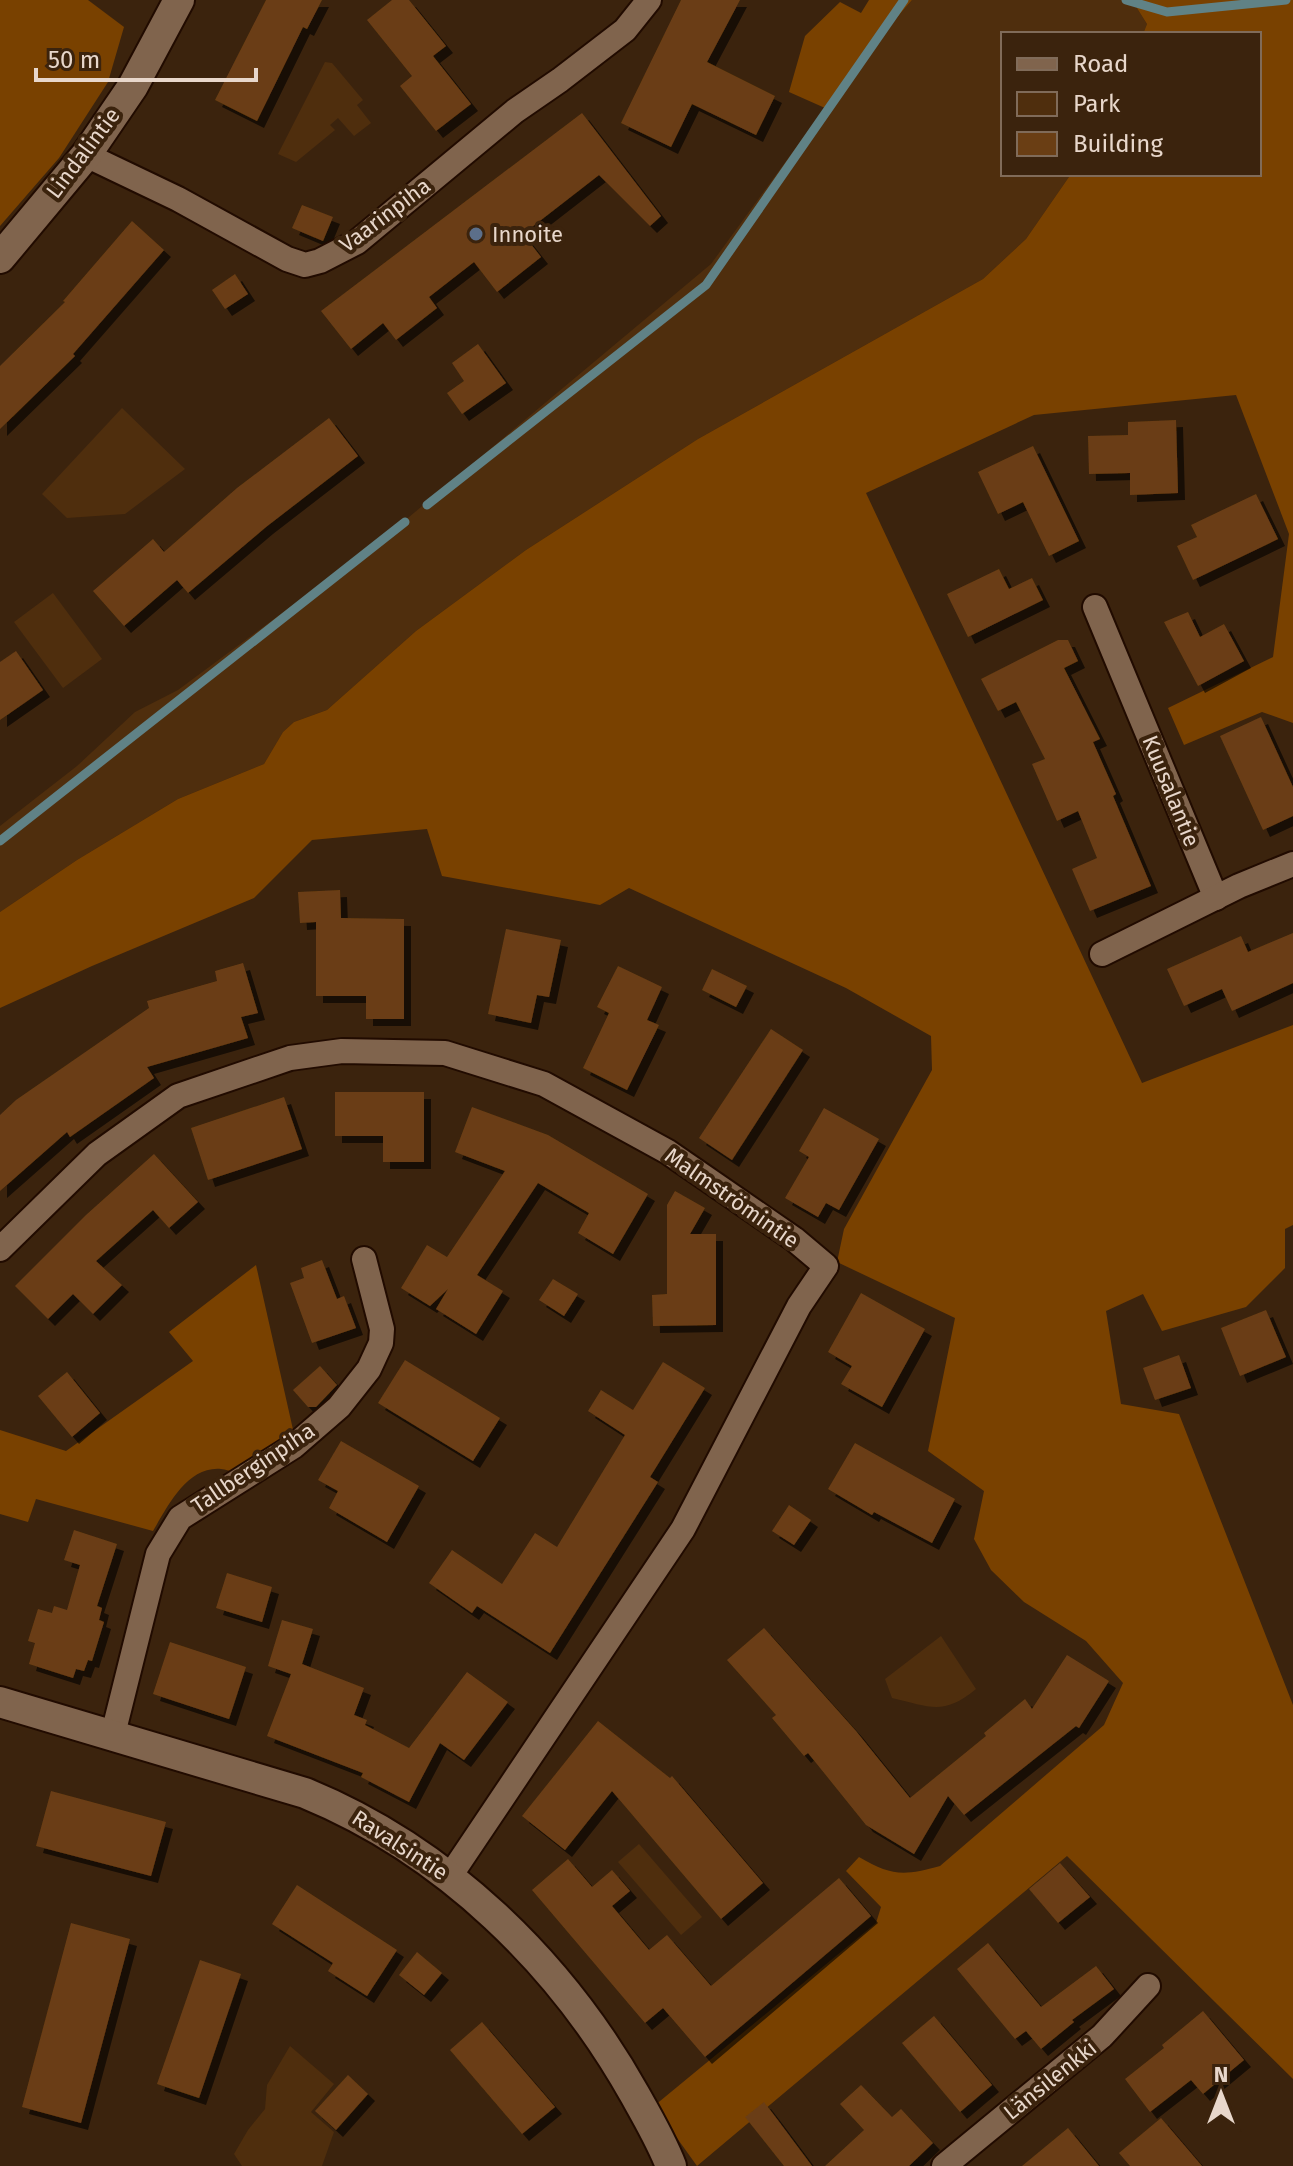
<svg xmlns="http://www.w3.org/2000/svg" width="1293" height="2166" font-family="'Fira Sans',sans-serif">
<defs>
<filter id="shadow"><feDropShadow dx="7" dy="7" stdDeviation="0" flood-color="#0009"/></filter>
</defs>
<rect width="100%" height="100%" fill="#3b230d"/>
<g fill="#4f2e0d">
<path d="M912,0h226l-3,5 12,19 -4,10h-140v140h68l-45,65 -43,40 -285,160 -172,111 -110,81 -89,79 -33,12 -11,10 -19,32 -86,35 -101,61 -77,52v-86l77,-60 58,-54 43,-22 212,-157 321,-269 140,-192z"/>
<path d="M325,62l7,1 31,37 -6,5 14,18 -17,13 -16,-18 -8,7 5,5 -39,32 -18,-8z"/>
<path d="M122,408l63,61 -60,45 -58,4 -25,-24z"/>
<path d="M53,593l49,66 -39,29 -49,-66z"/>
<path d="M941,1636l35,53c-33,27 -45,18 -84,9l-7,-19z"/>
<path d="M639,1844l63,73 -21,18 -63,-73z"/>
<path d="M290,2046l44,38 -23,28 23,20 -12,34h-80l-8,-12 14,-24 17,-21 2,-24z"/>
</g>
<g fill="#794100">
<path d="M0,0h88l36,27 -16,55 -49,76 -59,68z"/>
<path d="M869,0h43l-61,71 -26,37 -36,-16 16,-56 35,-34 21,11z"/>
<path d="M1138,0h155v723l-31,-11 -78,33 -16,-37 105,-51 16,-123 -53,-139 -202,20 -168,78 276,590 151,-58v200l-8,4v39l-39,39 -84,24 -19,-37 -37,17 15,93 58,10 114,291v374l-226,-223 -370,310 -43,-60 222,-183 5,-16 -35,-36 13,-14c32,19 45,19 81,9l164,-141 19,-42 -37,-42 -62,-39 -33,-32 -17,-31 10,-48 -56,-40 27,-133 -118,-56 7,-33 88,-159 -1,-34 -85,-48 -217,-100 -29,17 -158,-29 -15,-47 -115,11 -58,58 -162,68 -92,42v-96l77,-52 101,-61 86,-35 19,-32 11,-10 33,-12 89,-79 110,-81 172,-111 285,-160 43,-40 45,-65h188v-140h-116l4,-10 -12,-19z"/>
<path d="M256,1265l38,169 -43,45c-9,-3 -21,-9 -30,-10 -34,-3 -53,37 -68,62l-117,-32 -8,23 -28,-8v-84l66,21 127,-90 -24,-29z"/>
</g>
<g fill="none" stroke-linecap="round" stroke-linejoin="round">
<g stroke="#608286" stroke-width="9">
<path d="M1126,0l41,12 119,-12"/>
<path d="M427,505l279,-220 198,-285"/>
<path d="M0,841l405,-319"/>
</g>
</g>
<g fill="#6a3e14" filter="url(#shadow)">
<path d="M266,0h56l-15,29 -4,-2 -46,94 -42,-21z"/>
<path d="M392,0h17l37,46 -13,10 38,48 -35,27 -36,-45 12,-10 -45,-56z"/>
<path d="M681,0h59l-33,62 68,34 -19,39 -64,-31 -21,43 -50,-24z"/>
<path d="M582,113l79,103 -11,10 -51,-51 -76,59 18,23 -44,35 -23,-30 -45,35 8,11 -41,32 -13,-17 -32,26 -30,-38z"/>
<path d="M302,205l31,12 -10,24 -31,-13z"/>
<path d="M132,221l32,29 -91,104 2,2 -75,73v-63l65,-64 -2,-1z"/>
<path d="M235,274l13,20 -23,15 -13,-19z"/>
<path d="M478,344l28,39 -44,31 -15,-21 17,-12 -12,-18z"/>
<path d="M329,418l29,38 -92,71 -78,66 -11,-13 -53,46 -31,-35 60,-52 11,13 73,-64z"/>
<path d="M1176,420l2,73 -48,2v-22l-41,1 -1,-38 40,-1v-13z"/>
<path d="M1033,446l46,95 -30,15 -26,-54 -25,12 -20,-42z"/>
<path d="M1256,494l22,45 -85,41 -16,-34 20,-9 -6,-12z"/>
<path d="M999,569l10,20 23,-11 11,22 -75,37 -21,-43z"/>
<path d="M1188,612l12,25 24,-13 20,37 -46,25 -34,-64z"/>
<path d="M1058,640h10l10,21 -14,7 36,71 -7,3 23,52 -3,2 38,90 -61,25 -18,-42 25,-11 -19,-47 -21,10 -25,-57 13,-5 -29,-57 -18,9 -17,-32z"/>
<path d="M16,651l27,39 -43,30v-58z"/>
<path d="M1261,717l32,70v29l-30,14 -43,-94z"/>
<path d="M340,890l1,28 63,1v100h-38v-23h-50v-74l-16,1 -2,-31z"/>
<path d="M506,929l55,11 -12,57 -12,-2 -6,28 -43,-9z"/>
<path d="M1293,933v50l-61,28 -10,-22 -38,17 -17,-37 74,-33 7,16z"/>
<path d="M243,963l15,50 -17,4 7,21 -101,29 7,11 -84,59 -3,-5 -67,59v-76l16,-15 133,-92 -2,-7 70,-20 -2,-10z"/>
<path d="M618,966l44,21 -15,33 12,5 -32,65 -44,-22 26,-55 -12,-6z"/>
<path d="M712,969l35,17 -11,21 -34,-17z"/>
<path d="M771,1029l32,21 -71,110 -33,-22z"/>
<path d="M335,1092h89v70h-41v-26h-48z"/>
<path d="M284,1097l18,52 -94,31 -17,-52z"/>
<path d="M472,1107l76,28 100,59 -35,60 -35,-21 11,-20 -51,-30 -61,92 26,16 -27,43 -40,-25 12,-20 -18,17 -29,-18 26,-43 20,12 58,-86 -50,-19z"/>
<path d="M824,1108l55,31 -40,71 -13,-7 -8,14 -33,-19 24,-41 -10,-6z"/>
<path d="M154,1154l44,48 -29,26 -16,-18 -57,51 26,24 -29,29 -20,-20 -25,25 -33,-33 71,-71z"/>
<path d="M675,1191l30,17 -15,26h26v91l-63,1 -1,-31 15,-1v-89z"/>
<path d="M322,1260l15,39 7,-3 12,32 -44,15 -22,-60 14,-5 -3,-10z"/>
<path d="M553,1279l25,15 -14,22 -25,-16z"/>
<path d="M861,1293l64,36 -43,78 -41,-23 11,-18 -24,-14z"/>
<path d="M1266,1310l20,47 -46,19 -19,-48z"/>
<path d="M1179,1355l12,33 -36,12 -12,-32z"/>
<path d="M405,1360l95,58 -27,43 -95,-58z"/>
<path d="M663,1362l42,26 -55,89 8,5 -108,171 -73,-47 -5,7 -43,-30 23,-33 50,34 33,-51 22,14 68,-112 -37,-24 13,-21 32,20z"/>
<path d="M320,1366l17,19 -21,22h-8l-15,-17z"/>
<path d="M67,1372l33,41 -28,24 -34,-41z"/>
<path d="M341,1441l78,45 -32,56 -58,-34 9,-17 -20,-11z"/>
<path d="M855,1443l100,56 -23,44 -58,-31 -2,3 -44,-26z"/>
<path d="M789,1505l22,15 -17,25 -22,-14z"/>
<path d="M74,1530l43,14 -20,62 5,2 -3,12 5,2 -12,39 -4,-1 -4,11 -8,-2 -3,9 -44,-14 6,-21 -7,-2 10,-32 14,4 2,-7 13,4 13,-45 -16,-5z"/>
<path d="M227,1573l45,14 -10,35 -46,-14z"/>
<path d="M282,1620l31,9 -11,35 62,24 -10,27 13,5 -2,5 44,23 58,-76 41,30 -44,58 -24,-17 -31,59 -48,-25 2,-4 -96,-37 24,-62 -23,-8z"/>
<path d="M764,1628l92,103 54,67 76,-62 -2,-3 41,-34 7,10 35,-54 42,26 -30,47 -3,-2 -112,89 -16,-19 -34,58 -48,-29 -58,-72 -4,3 -32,-38 4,-3 -49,-55z"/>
<path d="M170,1642l76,25 -17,52 -76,-25z"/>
<path d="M598,1721l72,57 2,-2 91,107 -42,36 -109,-128 -47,59 -43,-34z"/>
<path d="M51,1791l115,31 -15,54 -115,-30z"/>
<path d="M568,1859l24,28 20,-17 18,21 -18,15 37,44 18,-15 44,51 128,-108 32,38 -166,141 -42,-49 -18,15 -113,-133z"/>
<path d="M1060,1863l30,34 -32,26 -29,-34z"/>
<path d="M297,1885l100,65 -30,46 -39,-25 5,-8 -61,-39z"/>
<path d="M71,1923l59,16 -49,184 -59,-16z"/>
<path d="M988,1943l53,64 55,-41 18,23 -42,31 2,2 -33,27 -15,-18 -11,8 -58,-70z"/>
<path d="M417,1952l25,21 -18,22 -25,-20z"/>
<path d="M200,1960l41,14 -42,124 -42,-14z"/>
<path d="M1203,2011l41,49 -41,34 -12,-14 -41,32 -25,-33 39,-31 -2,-3z"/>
<path d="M934,2016l58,69 -32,27 -58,-69z"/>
<path d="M482,2022l73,85 -33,27 -72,-84z"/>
<path d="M348,2075l20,19 -32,36 -21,-19z"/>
<path d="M861,2085l31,32 9,-8 32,34 -24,23h-84l39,-36 -24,-26z"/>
<path d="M764,2102l13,17 35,47h-28l-39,-49z"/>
<path d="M1161,2118l41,48h-72l-11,-13z"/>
<path d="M1068,2128l31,38h-77z"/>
</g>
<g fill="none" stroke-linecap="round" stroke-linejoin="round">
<defs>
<g id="minor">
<path d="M86,155l92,44 109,60 18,6 15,-4 37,-19 158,-131 45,-31 65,-50 24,-30"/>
<path d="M1095,607l121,291"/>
<path d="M1102,954l137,-68 54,-22"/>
<path d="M0,1249l97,-95 81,-58 112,-38 52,-7 103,2 99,31 124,68 126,87 32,27 -27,40 -116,223 -233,347"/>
<path d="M113,1734l45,-180 22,-36 114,-72 45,-39 30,-38 12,-26 1,-14 -18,-70"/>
<path d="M944,2166l158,-130 46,-50"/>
</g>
<g id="tertiary">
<path d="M0,258l86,-103 47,-69 46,-86"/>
<path d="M0,1702l305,91c141,58 256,170 330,302 13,23 27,47 36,71"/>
</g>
</defs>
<use href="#minor" stroke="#210b00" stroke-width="28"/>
<use href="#tertiary" stroke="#210b00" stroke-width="34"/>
<use href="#minor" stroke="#80644d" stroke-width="24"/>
<use href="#tertiary" stroke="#80644d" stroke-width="30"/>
</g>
<circle fill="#5c6f8a" stroke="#3b230d" stroke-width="3" cx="476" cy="234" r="8"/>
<g text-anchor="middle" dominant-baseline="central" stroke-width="8" stroke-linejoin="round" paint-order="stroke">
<g font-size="22" fill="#e8d7cb" stroke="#3b230d">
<text transform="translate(83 153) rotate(-53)">Lindalintie</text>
<text transform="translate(385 215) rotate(-37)">Vaarinpiha</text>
<text transform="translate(1171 791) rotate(68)">Kuusalantie</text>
<text transform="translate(732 1198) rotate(35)">Malmströmintie</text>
<text transform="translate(253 1468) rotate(-34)">Tallberginpiha</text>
<text transform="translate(400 1845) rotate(33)">Ravalsintie</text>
<text transform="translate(1050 2080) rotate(-39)">Länsilenkki</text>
</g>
<g font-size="22" fill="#e8d7cb" stroke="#3b230d" text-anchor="start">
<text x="492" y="234">Innoite</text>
</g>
</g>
<rect x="1001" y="32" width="260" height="144" fill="#3b230d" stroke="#806b59" stroke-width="2"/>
<rect x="1017" y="58" width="40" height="12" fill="#80644d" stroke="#806b59" stroke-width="2"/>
<text x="1073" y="72" font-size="24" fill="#e8d7cb">Road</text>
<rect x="1017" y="92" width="40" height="24" fill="#4f2e0d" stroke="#806b59" stroke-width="2"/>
<text x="1073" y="112" font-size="24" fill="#e8d7cb">Park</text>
<rect x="1017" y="132" width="40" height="24" fill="#6a3e14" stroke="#806b59" stroke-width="2"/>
<text x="1073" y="152" font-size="24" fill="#e8d7cb">Building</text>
<g transform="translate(1221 2094)" stroke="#3b230d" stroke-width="6" paint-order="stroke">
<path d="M0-6L14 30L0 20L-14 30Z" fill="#e8d7cb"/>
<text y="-12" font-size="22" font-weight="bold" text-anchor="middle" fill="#e8d7cb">N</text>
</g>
<path d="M36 68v12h220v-12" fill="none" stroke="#e8d7cb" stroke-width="4"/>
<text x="48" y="68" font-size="24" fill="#e8d7cb" stroke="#3b230d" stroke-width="6" paint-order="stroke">50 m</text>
</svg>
